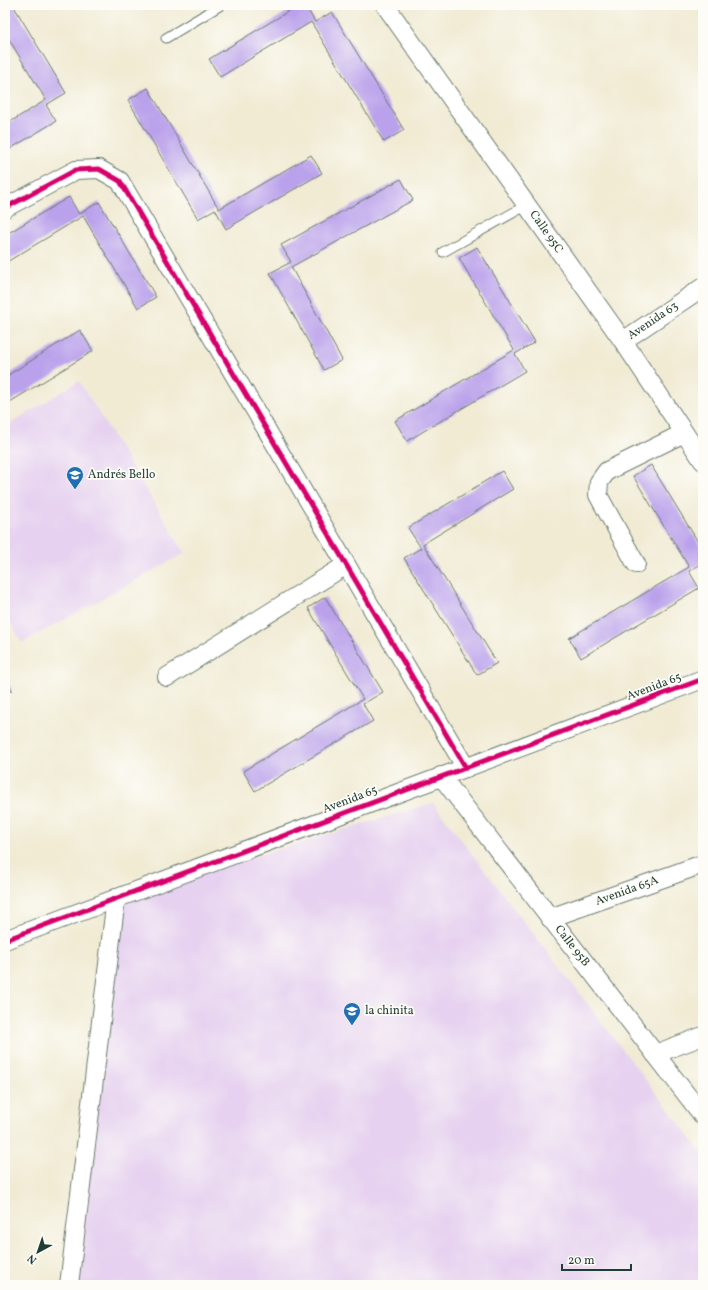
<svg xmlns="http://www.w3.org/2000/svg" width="708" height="1290" font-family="Vollkorn,serif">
<rect width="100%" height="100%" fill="#fdfcf7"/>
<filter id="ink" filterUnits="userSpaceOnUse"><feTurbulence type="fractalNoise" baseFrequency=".025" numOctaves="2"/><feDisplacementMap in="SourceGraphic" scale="8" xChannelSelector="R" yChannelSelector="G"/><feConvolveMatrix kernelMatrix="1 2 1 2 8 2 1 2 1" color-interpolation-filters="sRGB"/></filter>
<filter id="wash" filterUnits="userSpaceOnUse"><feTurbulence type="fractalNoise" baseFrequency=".012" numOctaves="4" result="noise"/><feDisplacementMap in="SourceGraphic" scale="16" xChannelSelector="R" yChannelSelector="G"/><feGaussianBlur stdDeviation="0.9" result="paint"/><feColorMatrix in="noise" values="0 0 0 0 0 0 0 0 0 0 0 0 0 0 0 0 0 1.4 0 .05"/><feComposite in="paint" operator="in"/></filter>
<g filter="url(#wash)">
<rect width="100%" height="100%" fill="#f1ebd4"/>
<g fill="#e6d2f0">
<path d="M79,381l106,172 -163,90 -17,-31v-185z"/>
<path d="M433,803l270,351v131h-634l47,-387z"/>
</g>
<g id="blocks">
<g fill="#baa1eb">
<path d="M5,5h8l53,88 -20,12 10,16 -51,31v-27l41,-25 -41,-67z"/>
<path d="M299,5h6l10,17 17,-10 72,118 -20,12 -73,-120 -91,55 -11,-18z"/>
<path d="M148,88l71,121 92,-54 11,18 -96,56 -11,-20 -17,10 -70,-119z"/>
<path d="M401,179l12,21 -122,67 51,93 -18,10 -54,-97 21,-11 -10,-17z"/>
<path d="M69,197l10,17 20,-12 57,95 -18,11 -55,-92 -78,47v-28z"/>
<path d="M477,247l58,95 -20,12 10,17 -118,70 -12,-20 119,-71 -55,-92z"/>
<path d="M80,330l13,21 -88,54v-28z"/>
<path d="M651,465l52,85v13l-14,8 10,17 -118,70 -12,-20 120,-71 -56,-91z"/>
<path d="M502,471l11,18 -90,55 74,119 -20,12 -73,-117 17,-10 -13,-20z"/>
<path d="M325,597l58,95 -20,12 10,17 -118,70 -12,-20 120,-72 -55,-91z"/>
<path d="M5,677l7,13 -7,4z"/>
</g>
</g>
</g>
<g filter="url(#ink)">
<use href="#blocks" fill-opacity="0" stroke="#687a6c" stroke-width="1"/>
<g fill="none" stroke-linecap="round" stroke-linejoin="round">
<defs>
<g id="lane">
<path d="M166,38l55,-33"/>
<path d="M443,252l84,-47"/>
</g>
<g id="street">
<path d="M385,5l238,336 80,120"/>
<path d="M5,208l71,-38 23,-1 21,12 346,587"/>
<path d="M623,341l80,-54"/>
<path d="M636,564l-38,-69 1,-13 8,-11 77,-38"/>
<path d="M167,677l179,-112"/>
<path d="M441,776l262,340"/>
<path d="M550,918l153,-54"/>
<path d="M5,940l698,-261"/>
<path d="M655,1054l48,-18"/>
<path d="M69,1285l47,-387"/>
</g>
</defs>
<use href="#lane" stroke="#687a6c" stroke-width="11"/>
<use href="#street" stroke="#687a6c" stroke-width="20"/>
<use href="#lane" stroke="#fff" stroke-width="9"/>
<use href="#street" stroke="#fff" stroke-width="18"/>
<defs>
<g id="cycleway">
<path d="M5,208l71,-38 23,-1 21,12 346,587"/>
<path d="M5,940l698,-261"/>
</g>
</defs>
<use href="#cycleway" stroke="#fdfcf7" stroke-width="8"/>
<use href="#cycleway" stroke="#d6006c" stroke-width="5"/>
</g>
</g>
<defs>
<symbol id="university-pin" viewBox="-11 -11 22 30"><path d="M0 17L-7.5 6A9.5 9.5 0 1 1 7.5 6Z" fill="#1f6fb2" stroke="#fdfcf7"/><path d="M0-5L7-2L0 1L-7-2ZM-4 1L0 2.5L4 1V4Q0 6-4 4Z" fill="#fff"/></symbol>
</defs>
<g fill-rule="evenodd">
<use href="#university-pin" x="65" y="465" width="20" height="27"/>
<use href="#university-pin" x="342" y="1001" width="20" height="27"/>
</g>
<g text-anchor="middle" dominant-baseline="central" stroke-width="3.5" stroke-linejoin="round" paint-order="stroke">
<g font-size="12" fill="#1f3d34" stroke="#fdfcf7">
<text transform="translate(546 232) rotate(55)">Calle 95C</text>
<text transform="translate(653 321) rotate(-34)">Avenida 63</text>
<text transform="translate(654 687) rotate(-21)">Avenida 65</text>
<text transform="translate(350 800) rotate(-21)">Avenida 65</text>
<text transform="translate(627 891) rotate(-20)">Avenida 65A</text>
<text transform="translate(572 946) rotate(52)">Calle 95B</text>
</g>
<g font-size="12" fill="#1f3d34" stroke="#fdfcf7" text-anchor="start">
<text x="88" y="475">Andrés Bello</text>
<text x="365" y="1011">la chinita</text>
</g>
</g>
<rect width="708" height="1290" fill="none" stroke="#fdfcf7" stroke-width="20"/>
<g transform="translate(38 1252) rotate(220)" stroke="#fdfcf7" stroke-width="3" paint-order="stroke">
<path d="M0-3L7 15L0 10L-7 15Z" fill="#1f3d34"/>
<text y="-6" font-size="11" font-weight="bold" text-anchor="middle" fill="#1f3d34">N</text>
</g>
<path d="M562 1264v6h69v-6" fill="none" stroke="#1f3d34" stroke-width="2"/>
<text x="568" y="1264" font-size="12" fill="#1f3d34" stroke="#fdfcf7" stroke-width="3" paint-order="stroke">20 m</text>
</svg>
